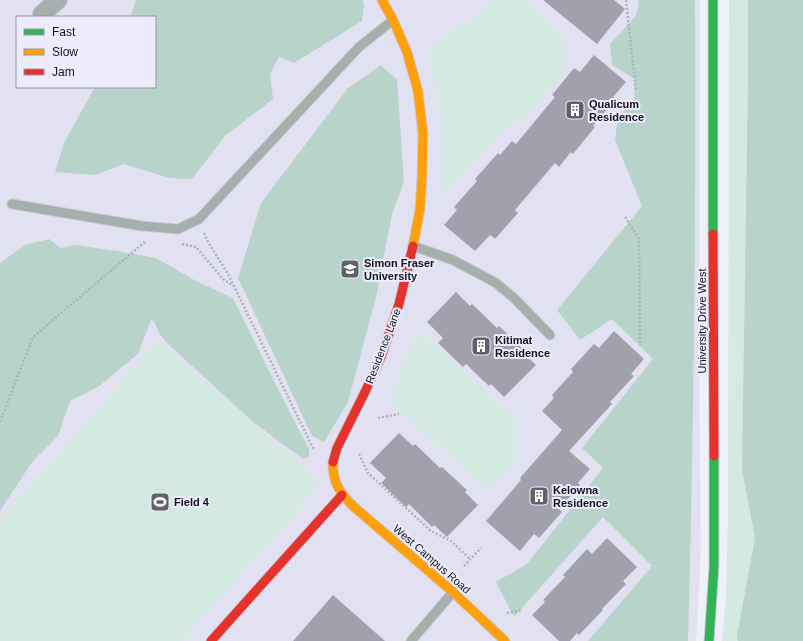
<svg xmlns="http://www.w3.org/2000/svg" width="803" height="641" font-family="Arial,sans-serif">
<rect width="100%" height="100%" fill="#f0f0fa"/>
<path fill="#e1e1f2" fill-rule="evenodd" d="M0,0h700l-1,357 2,190 -3,61 -2,33h-696zM17,17h138v70h-138z"/>
<g fill="#d3e9e1">
<path d="M491,0h35l37,35 3,10v21l-3,9 -38,43 -18,7 -66,72 -2,-3c3,-36 4,-72 -4,-107 -2,-8 -9,-30 -6,-36 0,-2 2,-4 3,-5l48,-34z"/>
<path d="M729,0h74v641h-81l4,-44 2,-81z"/>
<path d="M416,329l86,77 12,6 3,4v44l-2,6 -30,25 -95,-91z"/>
<path d="M158,340l163,144 -138,157h-183v-121z"/>
</g>
<g fill="#b8d3c9">
<path d="M136,0h226l2,4 -2,17 -68,42 -15,-6 -9,17 3,25 -48,37 -33,43 -23,-1 -45,-14 -29,11 -40,-3 9,-29 31,-56h60v-70h-25z"/>
<path d="M638,0h57c1,214 -1,427 -7,641h-100l64,-75 -49,-49 -89,100 -18,-35 31,-18 76,-96 -21,-20 71,-89 -41,-40 -32,21 -23,-30 85,-104 -27,-66 3,-22 16,-17 1,-22 -23,-14 -2,-21 25,-27 4,-12z"/>
<path d="M748,0h55v641h-65l-1,-5 18,-98 -13,-69 6,-384z"/>
<path d="M381,65l16,15 7,102 -12,32 -16,83 -28,105 -24,40 -12,-6 -74,-158 23,-75 87,-115z"/>
<path d="M49,239l12,9 13,-3 43,6 39,7 40,23 37,17 48,97 28,54v8l-6,2 -50,-37 -86,-79 -8,-10 -5,-12 -3,-1 -13,34 -40,33 -28,14 -12,35 -26,26 -32,49v-248l25,-18z"/>
</g>
<g fill="#a1a1ae">
<path d="M543,0h71l11,9 -28,35z"/>
<path d="M594,55l32,27 -13,15 3,2 -23,27 2,1 -22,27 -2,-2 -12,15 -4,-4 -40,47 3,3 -23,26 -5,-4 -15,16 -31,-26 13,-15 -3,-3 23,-26 -2,-2 23,-26 2,2 12,-14 4,3 39,-47 -3,-2 22,-27 6,4z"/>
<path d="M456,292l14,14 2,-2 25,24 2,-2 25,24 -2,2 14,13 -32,32 -13,-13 -2,2 -23,-22 -3,3 -25,-24 5,-5 -16,-16z"/>
<path d="M614,331l30,28 -13,15 3,2 -24,26 2,2 -43,47 21,18 -12,14 2,2 -21,24 3,3 -23,26 -5,-4 -14,17 -34,-30 35,-41 -1,-2 42,-48 -20,-19 12,-13 -2,-3 21,-23 -2,-3 23,-25 5,4z"/>
<path d="M399,433l14,13 2,-2 25,24 2,-1 25,23 -2,2 13,13 -31,32 -13,-12 -2,2 -23,-23 -3,3 -25,-24 5,-5 -16,-15z"/>
<path d="M607,538l30,29 -14,14 3,3 -24,25 1,1 -24,25 -2,-2 -7,8h-11l-27,-26 13,-13 -2,-2 22,-23 -2,-2 24,-26 5,5z"/>
<path d="M333,595l52,46h-92z"/>
</g>
<g fill="none" stroke-linecap="round" stroke-linejoin="round">
<defs>
<g id="lane">
<path d="M12,204l130,22 36,3 21,-10 160,-172 34,-27"/>
<path d="M413,246l40,14 43,23 18,15 36,37"/>
<path d="M411,641l42,-49"/>
</g>
<path id="street" d="M42,14l16,-14"/>
<g id="fast">
<path d="M713,0v234"/>
<path d="M709,641l5,-75v-110"/>
</g>
<g id="slow">
<path d="M382,0l11,20 14,32 11,39 5,43 -1,43 -2,32 -7,37"/>
<path d="M333,462c-1,20 7,31 20,44l100,86 52,49"/>
</g>
<g id="jam">
<path d="M713,234l1,222"/>
<path d="M333,462l4,-14 28,-56 16,-35 18,-53 14,-58"/>
<path d="M211,641l131,-146"/>
</g>
</defs>
<use href="#lane" stroke="#cdcdd5" stroke-width="11"/>
<use href="#street" stroke="#cdcdd5" stroke-width="20"/>
<use href="#fast" stroke="#cdcdd5" stroke-width="11"/>
<use href="#slow" stroke="#cdcdd5" stroke-width="11"/>
<use href="#jam" stroke="#cdcdd5" stroke-width="11"/>
<g stroke="#aeb4b4" stroke-width="2.5" stroke-dasharray="2 2" stroke-linecap="butt">
<path d="M626,0l10,91"/>
<path d="M625,217l14,22 1,107"/>
<path d="M204,233l4,9 20,32 86,176"/>
<path d="M182,244l14,3 26,31 11,8"/>
<path d="M378,418l21,-4"/>
<path d="M0,422l33,-85 113,-96"/>
<path d="M359,454l9,19 63,58 20,10 19,18"/>
<path d="M464,566l17,-18"/>
<path d="M507,613l16,-3"/>
</g>
<use href="#lane" stroke="#a5afae" stroke-width="9"/>
<use href="#street" stroke="#a5afae" stroke-width="18"/>
<use href="#fast" stroke="#30b455" stroke-width="9"/>
<use href="#slow" stroke="#ff9f0a" stroke-width="9"/>
<use href="#jam" stroke="#e5322d" stroke-width="9"/>
</g>
<defs>
<symbol id="building-square" viewBox="-11 -11 22 22"><rect x="-9" y="-9" width="18" height="18" rx="4" fill="#606068" stroke="#ececfe"/><path d="M-4-6H4V6H1V3H-1V6H-4ZM-2.5-4.3h1.7v1.8h-1.7ZM.8-4.3h1.7v1.8H.8ZM-2.5-1h1.7V.8h-1.7ZM.8-1h1.7V.8H.8Z" fill="#fff"/></symbol>
<symbol id="university-square" viewBox="-11 -11 22 22"><rect x="-9" y="-9" width="18" height="18" rx="4" fill="#606068" stroke="#ececfe"/><path d="M0-5L7-2L0 1L-7-2ZM-4 1L0 2.5L4 1V4Q0 6-4 4Z" fill="#fff"/></symbol>
<symbol id="stadium-square" viewBox="-11 -11 22 22"><rect x="-9" y="-9" width="18" height="18" rx="4" fill="#606068" stroke="#ececfe"/><path d="M0-5a6.5 5 0 1 0 0 10a6.5 5 0 1 0 0-10ZM-3.5-1.8h7v3.6h-7Z" fill="#fff"/></symbol>
</defs>
<g fill-rule="evenodd">
<use href="#building-square" x="564" y="99" width="22" height="22"/>
<use href="#university-square" x="339" y="258" width="22" height="22"/>
<use href="#building-square" x="470" y="335" width="22" height="22"/>
<use href="#building-square" x="528" y="485" width="22" height="22"/>
<use href="#stadium-square" x="149" y="491" width="22" height="22"/>
</g>
<g text-anchor="middle" dominant-baseline="central" stroke-width="4" stroke-linejoin="round" paint-order="stroke">
<g font-size="11" font-weight="bold" fill="#12121a" stroke="#ececfe" text-anchor="start">
<text x="589" y="104">Qualicum<tspan x="589" dy="13">Residence</tspan></text>
<text x="364" y="263">Simon Fraser<tspan x="364" dy="13">University</tspan></text>
<text x="495" y="340">Kitimat<tspan x="495" dy="13">Residence</tspan></text>
<text x="553" y="490">Kelowna<tspan x="553" dy="13">Residence</tspan></text>
<text x="174" y="502">Field 4</text>
</g>
<g font-size="11" fill="#12121a" stroke="#ececfe">
<text transform="translate(702 321) rotate(-90)">University Drive West</text>
<text transform="translate(383 346) rotate(-69)">Residence Lane</text>
<text transform="translate(432 559) rotate(41)">West Campus Road</text>
</g>
</g>
<rect x="16" y="16" width="140" height="72" fill="#ececfe" stroke="#9595a3"/>
<rect x="24" y="29" width="20" height="6" fill="#30b455" stroke="#9595a3"/>
<text x="52" y="36" font-size="12" fill="#12121a">Fast</text>
<rect x="24" y="49" width="20" height="6" fill="#ff9f0a" stroke="#9595a3"/>
<text x="52" y="56" font-size="12" fill="#12121a">Slow</text>
<rect x="24" y="69" width="20" height="6" fill="#e5322d" stroke="#9595a3"/>
<text x="52" y="76" font-size="12" fill="#12121a">Jam</text>
</svg>
